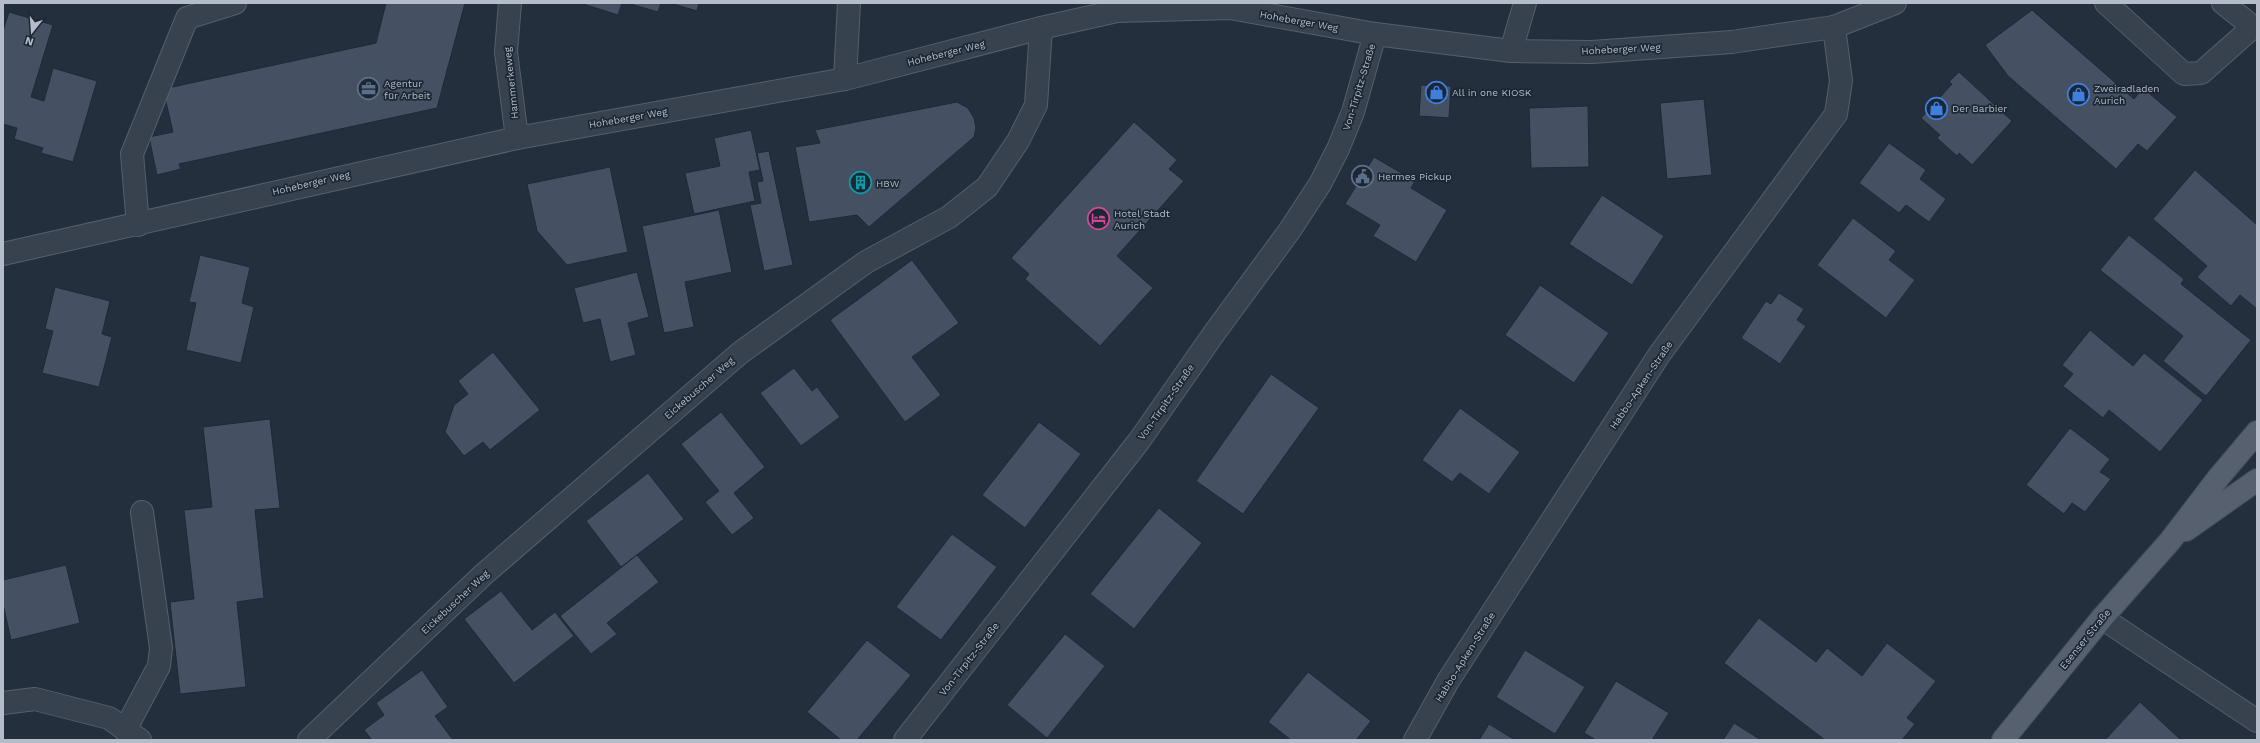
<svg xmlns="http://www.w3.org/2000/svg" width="2260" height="743" font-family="'Work Sans',sans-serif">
<rect width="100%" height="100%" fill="#242f3e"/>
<g fill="#455162" stroke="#1f2835">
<path d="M386,3h79l-28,105 -258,56 2,5 -24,6 -8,-38 24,-5 -10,-43 213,-46z"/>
<path d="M580,3h42l-4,12z"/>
<path d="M627,3h34l-3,9z"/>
<path d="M670,3h29l-2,8z"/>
<path d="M2032,10l102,89 9,-11 34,29 -30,34 -9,-7 -22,25 -108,-93 -23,-31z"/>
<path d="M9,12l44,13 -22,72 13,4 9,-33 44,13 -24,81 -32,-9 2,-5 -29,-9 3,-11 -14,-4v-93z"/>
<path d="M1959,72l53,49 -40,44 -13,-12 -2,3 -20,-18 3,-3 -19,-17 31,-34 -3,-2z"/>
<path d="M1421,85l30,1 -2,32 -30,-2z"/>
<path d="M1704,99l8,76 -45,4 -7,-76z"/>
<path d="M957,102l11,6 6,10 2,10 -2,9 -105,90 -12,-12 -48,7 -14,-75 25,-4 -5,-13z"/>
<path d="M1588,106l1,61 -58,1 -2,-60z"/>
<path d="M1134,122l43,38 -8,9 15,12 -67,75 36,32 -53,58 -75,-67 4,-5 -18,-16z"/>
<path d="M751,130l9,40 -11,2 6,29 -61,13 -9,-41 35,-7 -6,-28z"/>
<path d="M1889,143l37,27 -6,9 26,20 -17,23 -23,-17 -7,8 -40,-30z"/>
<path d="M769,151l24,114 -29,6 -14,-66 11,-2 -4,-21 6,-1 -6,-28z"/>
<path d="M1374,157l41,24 -4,7 36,22 -31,52 -43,-26 7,-11 -35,-21z"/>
<path d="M610,167l18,85 -61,13 -30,-34 -10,-47z"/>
<path d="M2195,170l62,55v84l-17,-14 -9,11 -34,-29 10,-11 -54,-47z"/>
<path d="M1602,195l62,41 -32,49 -63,-41z"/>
<path d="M719,210l13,62 -47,10 9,45 -30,6 -22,-107z"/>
<path d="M1853,218l43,33 -7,9 26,20 -29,38 -69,-53z"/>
<path d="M2129,235l55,44 -3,5 70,56 -45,56 -43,-35 20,-25 -83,-66z"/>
<path d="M200,255l50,12 -8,36 12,4 -13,56 -55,-13 10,-47 -7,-1z"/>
<path d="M912,260l47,63 -47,34 29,38 -36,27 -75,-102z"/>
<path d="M637,272l12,45 -21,6 8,32 -26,7 -10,-43 -17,4 -9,-35z"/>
<path d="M1540,285l69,48 -35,50 -69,-48z"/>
<path d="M55,287l55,14 -8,33 10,3 -13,50 -57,-14 11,-42 -8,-2z"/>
<path d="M1779,293l25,16 -7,11 9,6 -26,38 -39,-26 25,-37 5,3z"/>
<path d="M2090,330l43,36 11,-13 59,47 -43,52 -51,-42 -6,8 -40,-32 10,-12 -11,-9z"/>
<path d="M493,352l47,58 -50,40 -7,-8 -19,14 -19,-24 9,-27 14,-11 -10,-13z"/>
<path d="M794,368l18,23 5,-4 23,30 -39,29 -41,-53z"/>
<path d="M1271,374l48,34 -76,106 -47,-33z"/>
<path d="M1460,408l60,44 -31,42 -29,-21 -8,9 -30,-22z"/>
<path d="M721,412l44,55 -31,26 20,25 -22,17 -27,-33 14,-11 -38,-47z"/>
<path d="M270,419l10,89 -25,2 9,88 -27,4 9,85 -66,7 -10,-92 24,-3 -10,-89 28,-3 -9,-80z"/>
<path d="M1039,422l42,32 -56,74 -43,-33z"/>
<path d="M2070,428l40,31 -10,13 11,7 -26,33 -13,-9 -8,11 -38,-29z"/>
<path d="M648,473l36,46 -63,48 -35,-46z"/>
<path d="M1159,508l43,35 -68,86 -44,-35z"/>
<path d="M952,534l45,33 -56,73 -45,-33z"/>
<path d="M637,555l22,27 -52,41 10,11 -26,20 -31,-38z"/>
<path d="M66,565l14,58 -69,17 -8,-36v-24z"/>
<path d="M501,591l31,39 23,-18 19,24 -60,47 -50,-64z"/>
<path d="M1759,618l57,44 11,-14 35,28 25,-33 49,38 -29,37 8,6 -13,16h-77l-101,-77z"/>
<path d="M1065,634l40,32 -58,72 -40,-33z"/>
<path d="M867,640l44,35 -54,65h-16l-34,-28z"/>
<path d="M1525,650l60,37 -30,47 -59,-37z"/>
<path d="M422,670l26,37 -13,9 18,24h-81l-8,-10 20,-15 -8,-12z"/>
<path d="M1308,672l63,49 -15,19h-65l-23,-18z"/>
<path d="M1616,681l53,32 -17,27h-56l-12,-7z"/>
<path d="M2140,702l41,38h-76z"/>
<path d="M1734,723l27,17h-38z"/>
<path d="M1489,724l26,16h-36z"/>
</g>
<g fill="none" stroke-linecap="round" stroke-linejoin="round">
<defs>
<g id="minor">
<path d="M510,3l-4,49 11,86"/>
<path d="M2106,3l78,71 17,-1 52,-46"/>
<path d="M2223,3l30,24 4,1"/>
<path d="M1511,51l14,-48"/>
<path d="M845,79l4,-76"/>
<path d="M138,225l-6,-71 55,-136 48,-15"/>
<path d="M3,254l514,-116 328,-59 196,-51 76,-17 113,-3 145,26 136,17 81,1 140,-10 102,-15 61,-24"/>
<path d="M2102,618l155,103"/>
<path d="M3,703l32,-4 74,19 31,22"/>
<path d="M125,730l34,-64 2,-18 -19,-136"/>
<path d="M309,740l175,-166 256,-221 126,-91 83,-45 38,-30 31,-46 18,-36 5,-77"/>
<path d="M905,740l234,-299 76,-109 75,-102 30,-46 18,-35 15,-37 22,-78"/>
<path d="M1415,740l33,-59 211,-326 177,-241 5,-33 -7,-54"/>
</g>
<g id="major">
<path d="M2186,530l71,-50"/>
<path d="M2003,740l99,-122 68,-77 49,-64 38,-45"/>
</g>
</defs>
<use href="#minor" stroke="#565f6c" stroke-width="24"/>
<use href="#major" stroke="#414a57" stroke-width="24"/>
<use href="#minor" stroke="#38414e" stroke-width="22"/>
<use href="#major" stroke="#56606e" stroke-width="22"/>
</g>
<defs>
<symbol id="office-ring" viewBox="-11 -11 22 22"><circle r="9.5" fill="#1d2633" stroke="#5c6f8a" stroke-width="1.5"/><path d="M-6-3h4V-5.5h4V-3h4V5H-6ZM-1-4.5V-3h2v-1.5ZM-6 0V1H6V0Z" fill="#5c6f8a"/></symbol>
<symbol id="shop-ring" viewBox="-11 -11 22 22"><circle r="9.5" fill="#1d2633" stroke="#3f7fe0" stroke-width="1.5"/><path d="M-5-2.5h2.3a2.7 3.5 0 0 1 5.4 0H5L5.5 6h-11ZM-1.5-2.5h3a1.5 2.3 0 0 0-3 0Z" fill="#3f7fe0"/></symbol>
<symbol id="civic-ring" viewBox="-11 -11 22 22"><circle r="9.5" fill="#1d2633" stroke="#5c6f8a" stroke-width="1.5"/><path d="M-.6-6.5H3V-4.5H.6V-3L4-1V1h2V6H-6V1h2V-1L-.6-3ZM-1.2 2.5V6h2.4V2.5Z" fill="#5c6f8a"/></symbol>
<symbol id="building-ring" viewBox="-11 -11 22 22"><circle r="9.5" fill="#1d2633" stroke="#0f9aa8" stroke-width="1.5"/><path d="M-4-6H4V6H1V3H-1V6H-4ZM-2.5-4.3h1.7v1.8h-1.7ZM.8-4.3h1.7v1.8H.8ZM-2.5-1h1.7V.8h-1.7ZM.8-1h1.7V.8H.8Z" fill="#0f9aa8"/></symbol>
<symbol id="hotel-ring" viewBox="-11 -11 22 22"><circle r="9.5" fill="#1d2633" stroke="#d1479c" stroke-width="1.5"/><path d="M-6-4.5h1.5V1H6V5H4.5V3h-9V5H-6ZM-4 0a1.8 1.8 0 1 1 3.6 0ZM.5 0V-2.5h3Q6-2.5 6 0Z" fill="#d1479c"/></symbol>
</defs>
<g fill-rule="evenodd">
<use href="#office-ring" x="356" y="76" width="25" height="25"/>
<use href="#shop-ring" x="1424" y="80" width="25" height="25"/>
<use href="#shop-ring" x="2066" y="82" width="25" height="25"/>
<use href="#shop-ring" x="1924" y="96" width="25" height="25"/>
<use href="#civic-ring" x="1350" y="164" width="25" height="25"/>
<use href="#building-ring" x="848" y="170" width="25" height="25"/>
<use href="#hotel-ring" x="1086" y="206" width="25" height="25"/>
</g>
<g text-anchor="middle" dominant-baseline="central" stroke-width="3.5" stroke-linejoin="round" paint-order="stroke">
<g font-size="10" fill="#b4bcc9" stroke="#1d2633">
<text transform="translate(1299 21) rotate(10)">Hoheberger Weg</text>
<text transform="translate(1621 49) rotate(-3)">Hoheberger Weg</text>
<text transform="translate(946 53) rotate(-14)">Hoheberger Weg</text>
<text transform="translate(511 83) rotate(-96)">Hammerkeweg</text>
<text transform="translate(1359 87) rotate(-73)">Von-Tirpitz-Straße</text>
<text transform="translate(628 118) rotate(-10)">Hoheberger Weg</text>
<text transform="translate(311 183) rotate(-13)">Hoheberger Weg</text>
<text transform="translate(1641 385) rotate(-56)">Habbo-Apken-Straße</text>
<text transform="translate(699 388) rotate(-41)">Eickebuscher Weg</text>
<text transform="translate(1166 402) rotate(-55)">Von-Tirpitz-Straße</text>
<text transform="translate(455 602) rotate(-43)">Eickebuscher Weg</text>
<text transform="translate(2085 639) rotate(-51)">Esenser Straße</text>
<text transform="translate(1465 657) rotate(-58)">Habbo-Apken-Straße</text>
<text transform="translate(969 659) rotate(-52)">Von-Tirpitz-Straße</text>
</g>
<g font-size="10" fill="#b4bcc9" stroke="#1d2633" text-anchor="start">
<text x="384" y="83">Agentur<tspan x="384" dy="12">für Arbeit</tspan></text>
<text x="2094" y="88">Zweiradladen<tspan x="2094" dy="12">Aurich</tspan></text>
<text x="1452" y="92">All in one KIOSK</text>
<text x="1952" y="108">Der Barbier</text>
<text x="1378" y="176">Hermes Pickup</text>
<text x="876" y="183">HBW</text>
<text x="1114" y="213">Hotel Stadt<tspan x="1114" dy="12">Aurich</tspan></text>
</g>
</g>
<rect width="2260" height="743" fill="none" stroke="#b4bcc9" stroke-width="8"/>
<g transform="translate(32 32) rotate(197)" stroke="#1d2633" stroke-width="3" paint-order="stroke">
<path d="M0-3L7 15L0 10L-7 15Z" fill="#b4bcc9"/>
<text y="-6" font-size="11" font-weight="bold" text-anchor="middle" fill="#b4bcc9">N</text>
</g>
</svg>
